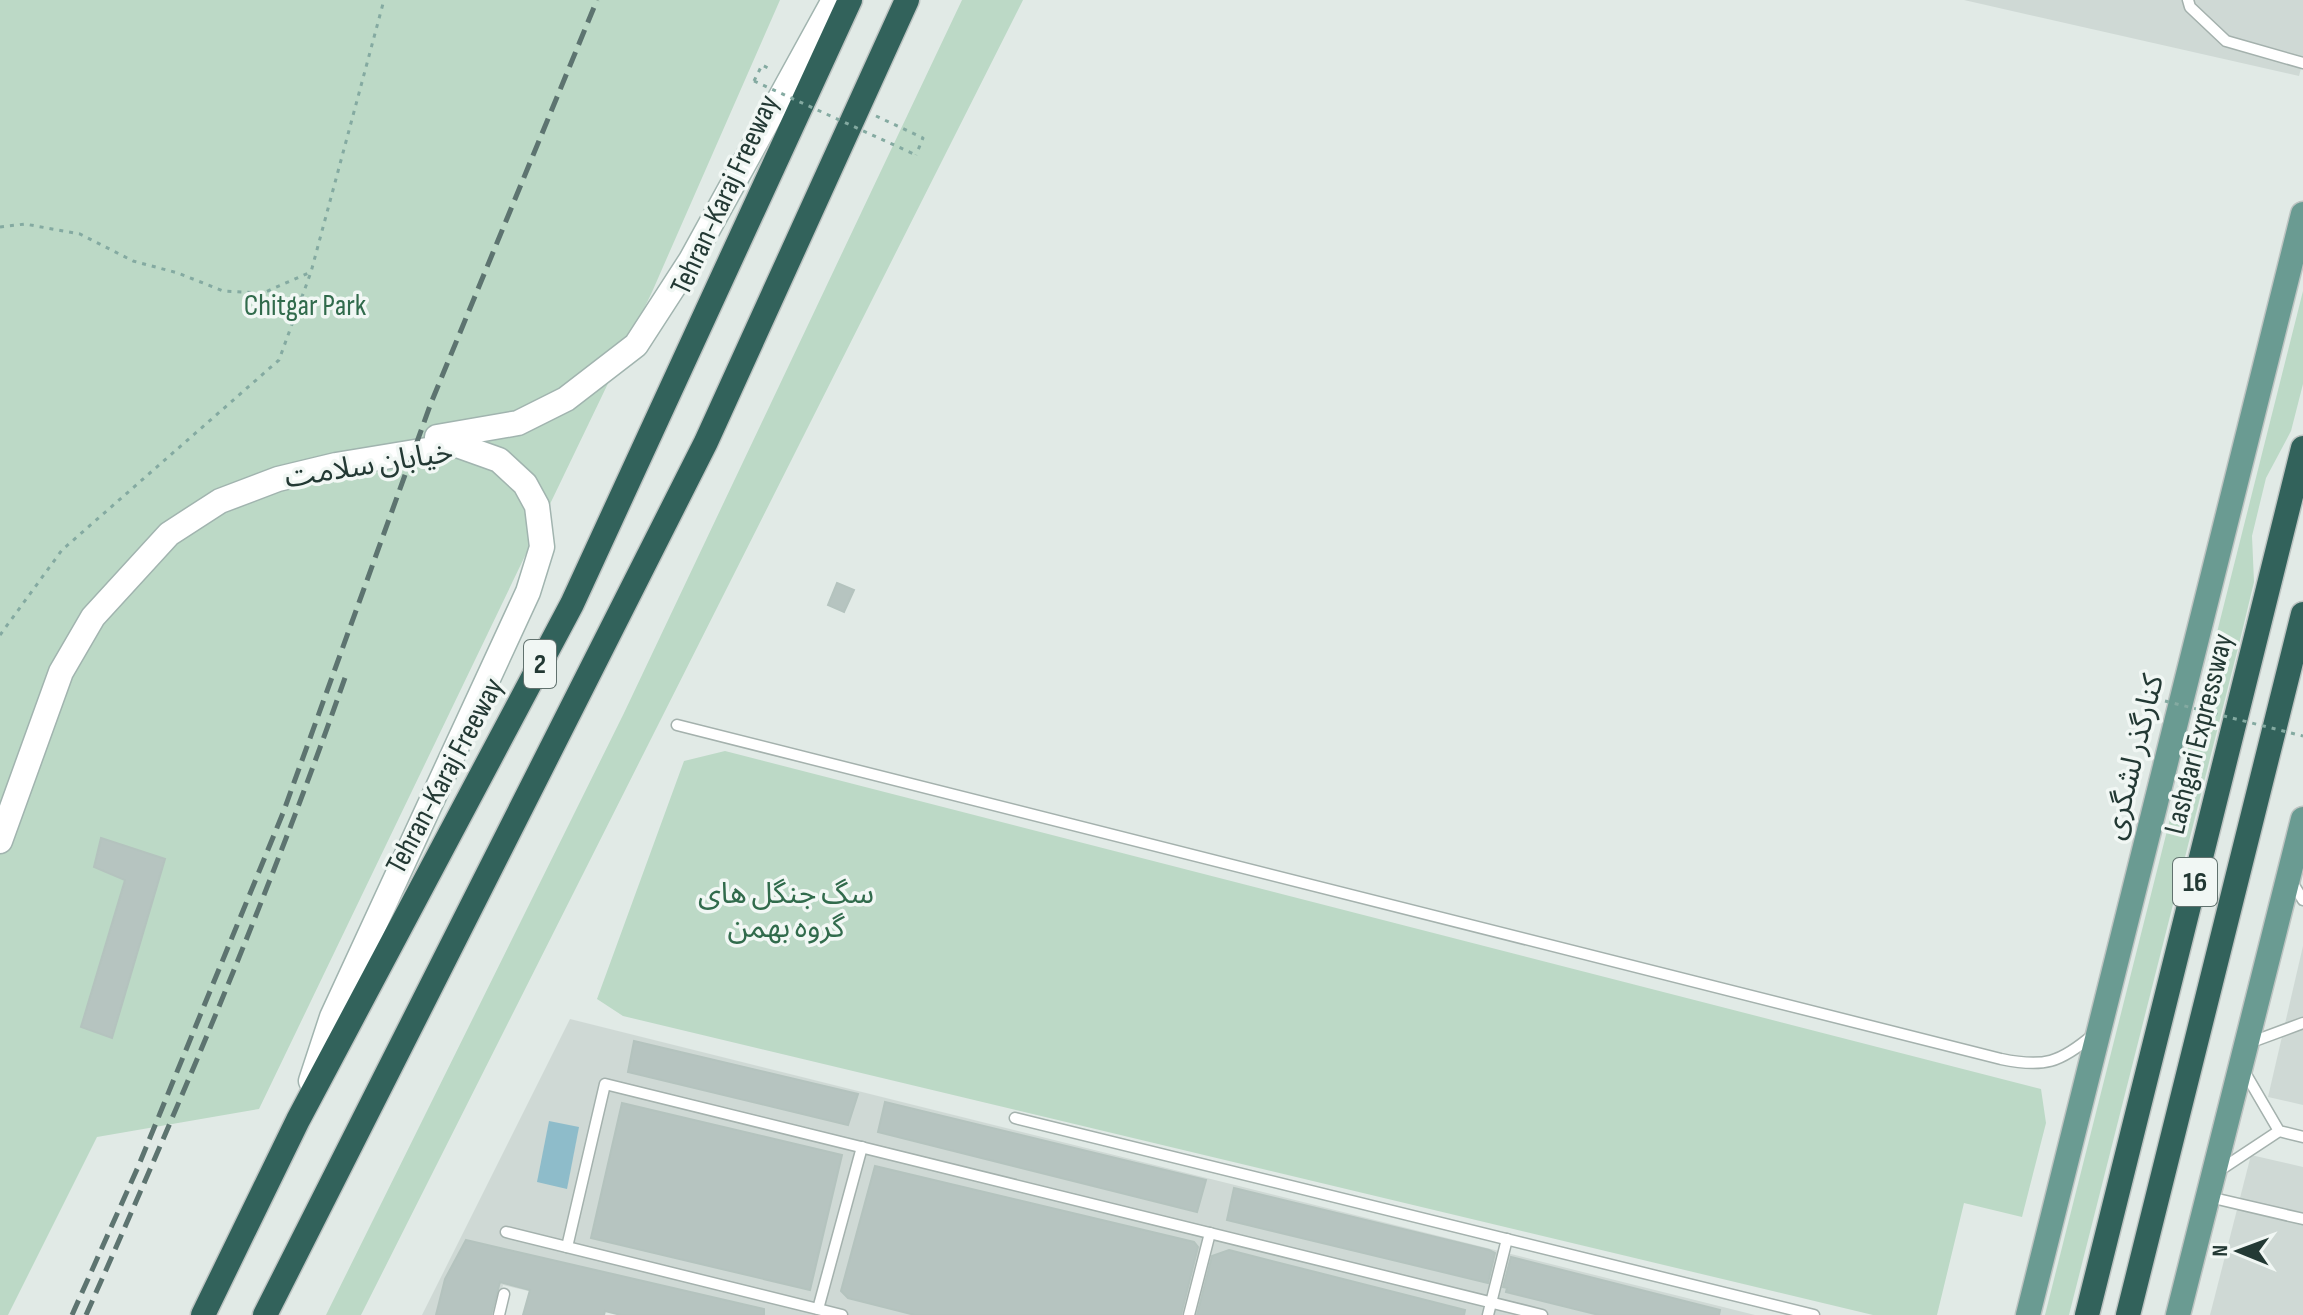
<svg xmlns="http://www.w3.org/2000/svg" width="2303" height="1315" font-family="'Sofia Sans Condensed','Noto Sans Arabic',sans-serif">
<rect width="100%" height="100%" fill="#e1eae6"/>
<g fill="#cfd9d5">
<path d="M1964,0h339v61l-4,15z"/>
<path d="M2303,946v159l-35,-8z"/>
<path d="M570,1019l1185,296h-1125l-127,-30 -8,30h-73z"/>
<path d="M2251,1155l52,12v148h-93z"/>
</g>
<g fill="#bcd9c6">
<path d="M0,0h780l-128,292 -393,817 -162,28 -89,178h-8z"/>
<path d="M962,0h61l-662,1315h-35l298,-602z"/>
<path d="M2303,291v93l-12,47 -25,47 -14,58 2,46 -13,54 -172,679h-24z"/>
<path d="M725,751l1316,338 5,34 -24,94 -58,-14 -27,112h-64l-1250,-299 -26,-17 87,-238z"/>
</g>
<path fill="#8ebcca" d="M549,1121l30,6 -12,62 -30,-7z"/>
<g fill="#b6c4c0" stroke="#b4c3be" stroke-width="2">
<path d="M837,583l17,7 -10,22 -16,-7z"/>
<path d="M101,838l64,21 -53,179 -31,-11 44,-147 -31,-13z"/>
<path d="M634,1041l224,53 -10,31 -220,-53z"/>
<path d="M885,1102l321,78 -9,32 -319,-80z"/>
<path d="M622,1103l220,52 -32,135 -219,-52z"/>
<path d="M875,1166l319,76 4,5 -17,68h-266l-67,-17 -7,-7z"/>
<path d="M1234,1188l255,62 6,3 -7,30 -261,-63z"/>
<path d="M466,1240l298,69v6h-143l-16,-4 -1,4h-81l7,-25 -30,-8 -9,33h-55l9,-36z"/>
<path d="M1229,1250l236,60 -1,5h-267l15,-59z"/>
<path d="M1511,1257l209,53 -1,5h-120l-93,-23 1,-4 -4,-1z"/>
</g>
<g fill="none" stroke-linecap="round" stroke-linejoin="round">
<defs>
<g id="lane">
<path d="M2188,0l2,7 36,34 77,22"/>
<path d="M677,725l1324,334c43,9 59,4 93,-25"/>
<path d="M2292,882l11,18"/>
<path d="M2249,1043l54,-20"/>
<path d="M2244,1071l35,60 24,6"/>
<path d="M1015,1118l799,197"/>
<path d="M2217,1172l62,-41"/>
<path d="M2209,1197l94,22"/>
<path d="M506,1232l336,83"/>
<path d="M567,1247l38,-163 937,231"/>
<path d="M818,1309l44,-162"/>
<path d="M499,1315l5,-21"/>
<path d="M1189,1315l21,-82"/>
<path d="M1488,1315l19,-76"/>
</g>
<g id="secondary">
<path d="M437,437l81,-14 48,-24 70,-54 55,-85 143,-260"/>
<path d="M0,841l61,-169 32,-55 76,-83 51,-33 58,-22 58,-14 121,-20 42,15 26,24 12,22 5,41 -14,45 -196,425 -21,64"/>
</g>
<g id="primary">
<path d="M2028,1315l275,-1101"/>
<path d="M2178,1315l125,-496"/>
</g>
<g id="highway">
<path d="M203,1315l95,-195 274,-516 278,-604"/>
<path d="M265,1315l441,-873 201,-442"/>
<path d="M2087,1315l216,-867"/>
<path d="M2128,1315l175,-701"/>
</g>
</defs>
<use href="#lane" stroke="#a4b1ad" stroke-width="13"/>
<use href="#secondary" stroke="#a1b4af" stroke-width="27"/>
<use href="#primary" stroke="#bdc4c2" stroke-width="27"/>
<use href="#highway" stroke="#bdc4c2" stroke-width="27"/>
<g stroke="#84aaa1" stroke-width="3" stroke-dasharray="4 6" stroke-linecap="butt">
<path d="M754,81l8,-16 10,5"/>
<path d="M876,116l47,22 -7,17"/>
<path d="M0,227l25,-3 55,10 53,27 45,12 45,18 40,2 48,-21"/>
<path d="M0,635l62,-85 217,-190 32,-88 73,-272"/>
</g>
<use href="#lane" stroke="#fff" stroke-width="10"/>
<use href="#secondary" stroke="#fff" stroke-width="24"/>
<use href="#primary" stroke="#6a9b92" stroke-width="24"/>
<use href="#highway" stroke="#32625b" stroke-width="24"/>
<g stroke="#5d7470" stroke-width="5" stroke-dasharray="16 8" stroke-linecap="butt">
<path d="M72,1315l66,-148 145,-354 148,-410 166,-403"/>
<path d="M86,1315c94,-211 185,-425 261,-643"/>
</g>
<g stroke="#84aaa1" stroke-width="3" stroke-dasharray="4 6" stroke-linecap="butt">
<path d="M754,81l162,74"/>
<path d="M2165,701l138,35"/>
</g>
</g>
<g text-anchor="middle" dominant-baseline="central" stroke-width="7" stroke-linejoin="round" paint-order="stroke">
<g fill="#f1f7f4" stroke="#61726e" stroke-width="2">
<rect x="524" y="640" width="32" height="48" rx="6"/>
<rect x="2173" y="858" width="44" height="48" rx="6"/>
</g>
<g font-size="28" font-weight="bold" fill="#233934">
<text x="540" y="664">2</text>
<text x="2195" y="882">16</text>
</g>
<g font-size="30" fill="#233934" stroke="#f1f7f4">
<text transform="translate(725 195) rotate(-65)">Tehran-Karaj Freeway</text>
<text transform="translate(369 465) rotate(-9)">خیابان سلامت</text>
<text transform="translate(2199 734) rotate(-76)">Lashgari Expressway</text>
<text transform="translate(2134 757) rotate(-76)">کنارگذر لشگری</text>
<text transform="translate(445 776) rotate(-62)">Tehran-Karaj Freeway</text>
</g>
<g font-size="30" fill="#316b4c" stroke="#f1f7f4">
<text x="305" y="306">Chitgar Park</text>
<text x="786" y="894">سگ جنگل های<tspan x="786" dy="34">گروه بهمن</tspan></text>
</g>
</g>
<g transform="translate(2239 1251) rotate(271)" stroke="#f1f7f4" stroke-width="6" paint-order="stroke">
<path d="M0-6L14 30L0 20L-14 30Z" fill="#233934"/>
<text y="-12" font-size="22" font-weight="bold" text-anchor="middle" fill="#233934">N</text>
</g>
</svg>
